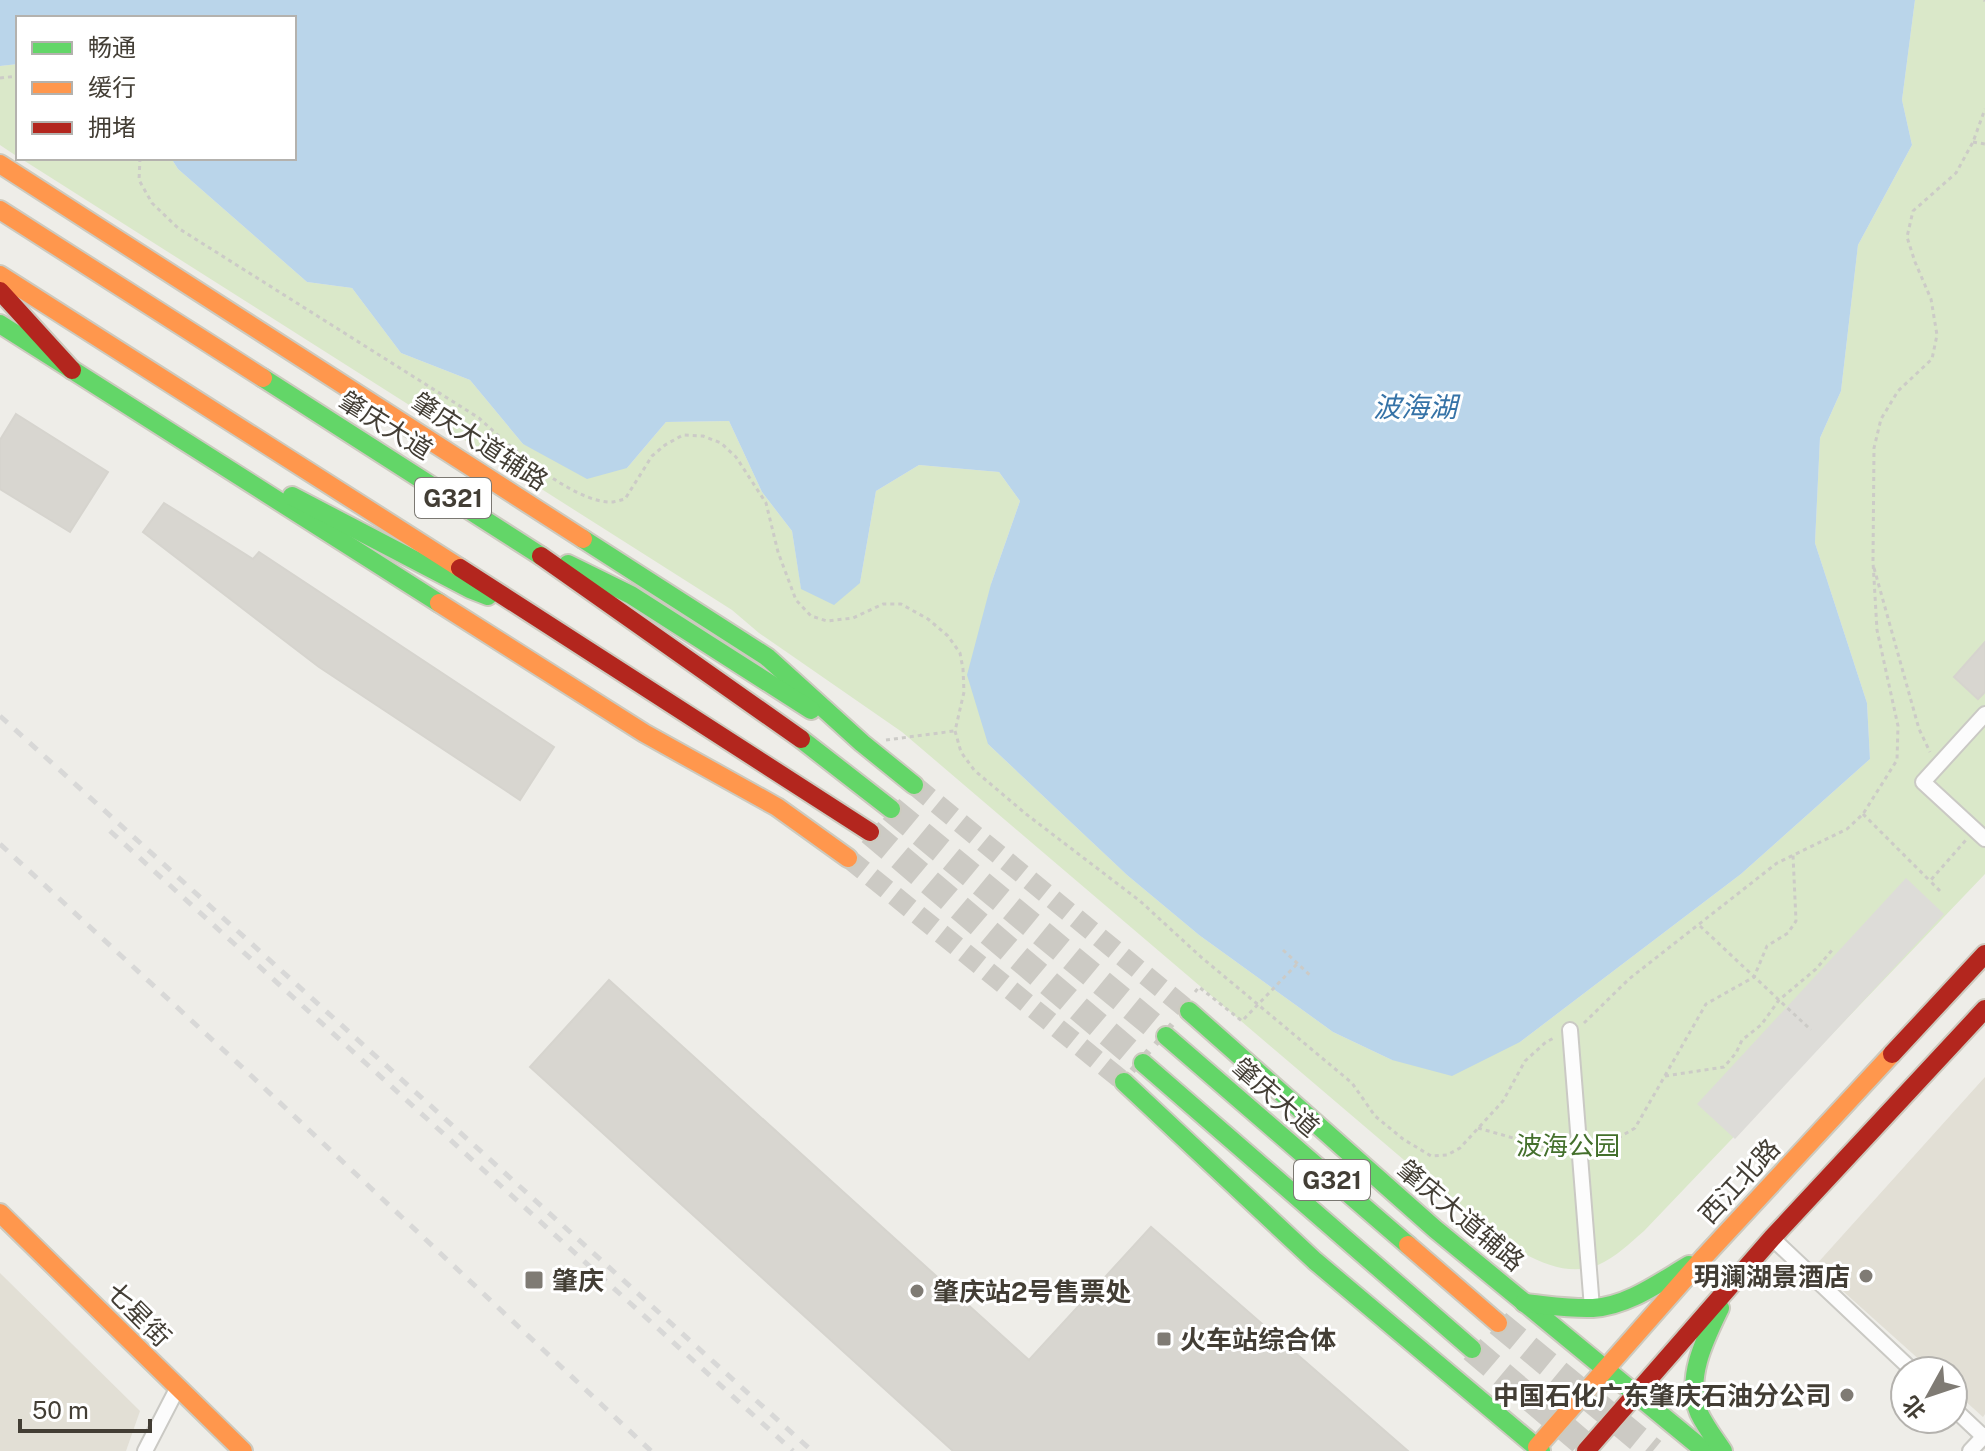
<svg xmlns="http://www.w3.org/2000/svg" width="1985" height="1451" font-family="'Public Sans','Noto Sans SC',sans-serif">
<rect width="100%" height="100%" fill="#eeede8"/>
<g fill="#e2dfd5">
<path d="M1985,1077v337l-2,3 -30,-27v-19h-21l-117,-105z"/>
<path d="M0,1273l140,138 -14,40h-126z"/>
</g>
<g fill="#dae8c9">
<path d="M1915,0h70v874l-341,357c-14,12 -28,26 -46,34 -36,15 -75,-12 -106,-30l-590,-503 -143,-99 -27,-23 -712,-452h151l7,11 129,113 45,6 49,65 69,27 53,64 104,24 39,-46 63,-1 33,71 30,39 9,57 59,-5 16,-92 43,-26 80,7 21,29 -29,83 -3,160 139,131 72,60 134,97 59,28 128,-18 221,-168 129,-115 -3,-56 -52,-160 5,-105 21,-47 17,-146 54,-100 -10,-45z"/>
<path d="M18,64v93l-18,-12v-79z"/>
</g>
<path fill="#dddcd8" d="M1906,878l38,36 -209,225 -38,-35z"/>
<path fill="#bad5ea" d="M0,0h1915l-13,100 10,45 -54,100 -17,146 -21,47 -5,105 52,160 3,56 -129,115 -221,168 -68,34 -60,-16 -59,-28 -134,-97 -72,-60 -139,-131 -21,-69 24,-91 29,-83 -21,-29 -80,-7 -43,26 -16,92 -26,22 -33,-16 -9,-58 -30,-39 -33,-71 -63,1 -39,46 -40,11 -64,-35 -53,-64 -69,-27 -49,-65 -45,-6 -129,-113 -7,-11h123v-140h-276v46l-18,2z"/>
<g fill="#d8d6d0" stroke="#d6d4ce" stroke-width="2">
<path d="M16,414l92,58 -38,60 -70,-43v-49z"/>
<path d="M164,503l89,56 6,-7 295,195 -34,53 -201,-133 -176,-135z"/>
<path d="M1985,642v50l-7,7 -24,-22z"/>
<path d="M609,980l420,380 122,-133 257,224h-455l-423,-384z"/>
</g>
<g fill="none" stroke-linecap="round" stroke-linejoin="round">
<g stroke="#cccac4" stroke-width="20" stroke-dasharray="20 10" stroke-linecap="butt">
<path d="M914,785l275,226"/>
<path d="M848,858l276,224"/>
</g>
<g stroke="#cccac4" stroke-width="26" stroke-dasharray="26 13" stroke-linecap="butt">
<path d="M891,809l275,227"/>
<path d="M870,832l273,231"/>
<path d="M1498,1323l155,128"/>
<path d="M1472,1349l120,102"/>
</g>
<defs>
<g id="street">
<path d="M1985,714l-62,68 62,57"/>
<path d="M1570,1030l22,278"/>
<path d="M1772,1238l141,133"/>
<path d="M1953,1408l32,30"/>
<path d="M145,1451l32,-62"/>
<path d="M1970,1451l15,-16"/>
</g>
<g id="fast">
<path d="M0,324l439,279"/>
<path d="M263,378l278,178"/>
<path d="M292,496l178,93 18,7"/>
<path d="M583,539l184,118 95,86 52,42"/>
<path d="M568,564l63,31 180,115"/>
<path d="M801,739l90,70"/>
<path d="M1189,1011l246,218 270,222"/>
<path d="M1166,1036l242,209"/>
<path d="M1143,1063l329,286"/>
<path d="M1124,1082l191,179 226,190"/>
<path d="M1524,1303c22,2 46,6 69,5 35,-2 67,-26 96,-43"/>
<path d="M1720,1308c-15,31 -35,70 -21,105 6,13 16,26 24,38"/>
</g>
<g id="slow">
<path d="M0,164l583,375"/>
<path d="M0,210l263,168"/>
<path d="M0,275l460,293"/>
<path d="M439,603l205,130 133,74 71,51"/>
<path d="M0,1213l243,238"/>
<path d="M1408,1245l90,78"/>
<path d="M1537,1447l167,-190 188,-203"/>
</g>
<g id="jam">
<path d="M0,291l72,79"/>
<path d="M541,556l260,183"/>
<path d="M460,568l410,264"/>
<path d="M1892,1054l93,-100"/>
<path d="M1586,1451l186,-213 213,-229"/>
</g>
</defs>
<use href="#street" stroke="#cac9c4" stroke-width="18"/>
<use href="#fast" stroke="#cccabf" stroke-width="22"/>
<use href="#slow" stroke="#cccabf" stroke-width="22"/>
<use href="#jam" stroke="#cccabf" stroke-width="22"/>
<g stroke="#cccbc7" stroke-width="3" stroke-dasharray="4 4" stroke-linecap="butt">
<path d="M1984,0l1,1"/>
<path d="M0,78l18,-2"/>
<path d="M1973,142l12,2"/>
<path d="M140,158l-1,22 13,23 26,25 301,190c28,26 94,86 134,84 4,-1 8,-2 12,-3l27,-43 13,-11 18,-10 20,1 18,7 15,14 30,46 12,49 18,48 15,16 16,5 26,-3 30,-14h18l27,15 20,17 12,17 3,16 1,23 -9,39 6,21 13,18 52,44 114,87 61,56 151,126 23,33 28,23 28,17 16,-1 13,-7 43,-47 22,-40 21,-19 10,-5"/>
<path d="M1874,568l45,161 11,23"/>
<path d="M886,740l68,-9"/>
<path d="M1863,814l67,67"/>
<path d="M1940,891l-10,-10 36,-41"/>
<path d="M1700,926l111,104"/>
<path d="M1283,950l29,27"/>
<path d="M1195,992l4,-5 43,34 55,-57"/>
<path d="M1584,1023l45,-44 148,-116 70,-34 16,-15 34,-54 1,-34 -21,-96 -4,-68 1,-114 7,-29 17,-28 34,-32 5,-24 -6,-36 -16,-37 -8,-25 6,-26 43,-38 17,-31 12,-33"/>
<path d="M1665,1076l59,-9 12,-14 6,-13 19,-15 18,-25 37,-31 17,-20"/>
<path d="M1478,1128l67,19 18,-1"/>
<path d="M1595,1143l16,-1 24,-14 71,-124 48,-27 13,-31 21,-13 8,-12 -3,-66"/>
</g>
<use href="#street" stroke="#fcfcfc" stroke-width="14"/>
<use href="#fast" stroke="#63d668" stroke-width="18"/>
<use href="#slow" stroke="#ff974d" stroke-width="18"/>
<use href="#jam" stroke="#b3261e" stroke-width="18"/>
<g stroke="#d8d8d7" stroke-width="5" stroke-dasharray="10 10" stroke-linecap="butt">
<path d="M0,716l812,735"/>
<path d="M110,831l683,620"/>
<path d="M0,844l244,225 407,382"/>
</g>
</g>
<g fill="#7f7b74" stroke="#fff" stroke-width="3">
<circle cx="1866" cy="1276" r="8"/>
<rect x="524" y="1270" width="20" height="20" rx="4"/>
<circle cx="917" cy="1291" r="8"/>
<rect x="1156" y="1331" width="16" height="16" rx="4"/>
<circle cx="1847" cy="1395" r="8"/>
</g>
<g text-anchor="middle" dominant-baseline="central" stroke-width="6" stroke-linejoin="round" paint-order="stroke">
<g fill="#fff" stroke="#7b7872" stroke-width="2">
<rect x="415" y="478" width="76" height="40" rx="6"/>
<rect x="1294" y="1160" width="76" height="40" rx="6"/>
</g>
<g font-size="24" font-weight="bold" fill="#433e35">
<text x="453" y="498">G321</text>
<text x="1332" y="1180">G321</text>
</g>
<g font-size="26" fill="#433e35" stroke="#fff">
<text transform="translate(386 425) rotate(32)">肇庆大道</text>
<text transform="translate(480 441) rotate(33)">肇庆大道辅路</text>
<text transform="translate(1276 1097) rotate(41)">肇庆大道</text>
<text transform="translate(1739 1181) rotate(-47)">西江北路</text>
<text transform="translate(1461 1215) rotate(40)">肇庆大道辅路</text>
<text transform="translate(139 1314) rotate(45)">七星街</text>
</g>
<g font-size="26" fill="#44702c" stroke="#fff">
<text x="1568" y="1145">波海公园</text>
</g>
<g font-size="26" font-weight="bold" fill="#433e35" stroke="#fff" text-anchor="start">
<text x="1850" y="1276" text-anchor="end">玥澜湖景酒店</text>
<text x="552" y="1280">肇庆</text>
<text x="933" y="1291">肇庆站2号售票处</text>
<text x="1180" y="1339">火车站综合体</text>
<text x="1831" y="1395" text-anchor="end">中国石化广东肇庆石油分公司</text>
</g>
<g font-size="28" font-style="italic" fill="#3673a7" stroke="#fff">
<text x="1415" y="406">波海湖</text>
</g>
</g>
<rect x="16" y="16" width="280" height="144" fill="#ffffff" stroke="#b4b2ae" stroke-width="2"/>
<rect x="32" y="42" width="40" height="12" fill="#63d668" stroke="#b4b2ae" stroke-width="2"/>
<text x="88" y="56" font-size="24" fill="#433e35">畅通</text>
<rect x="32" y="82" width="40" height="12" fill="#ff974d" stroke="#b4b2ae" stroke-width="2"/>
<text x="88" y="96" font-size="24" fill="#433e35">缓行</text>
<rect x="32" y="122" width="40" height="12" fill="#b3261e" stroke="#b4b2ae" stroke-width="2"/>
<text x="88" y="136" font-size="24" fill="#433e35">拥堵</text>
<g transform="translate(1929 1395) rotate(230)"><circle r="38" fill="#ffffff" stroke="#b4b2ae" stroke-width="2"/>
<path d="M0-6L14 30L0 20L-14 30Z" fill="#7f7b74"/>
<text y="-12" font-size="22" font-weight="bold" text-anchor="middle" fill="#433e35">北</text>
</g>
<path d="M20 1419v12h130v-12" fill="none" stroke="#433e35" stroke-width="4"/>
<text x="32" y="1419" font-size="24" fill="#433e35" stroke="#ffffff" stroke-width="6" paint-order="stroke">50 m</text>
</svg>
